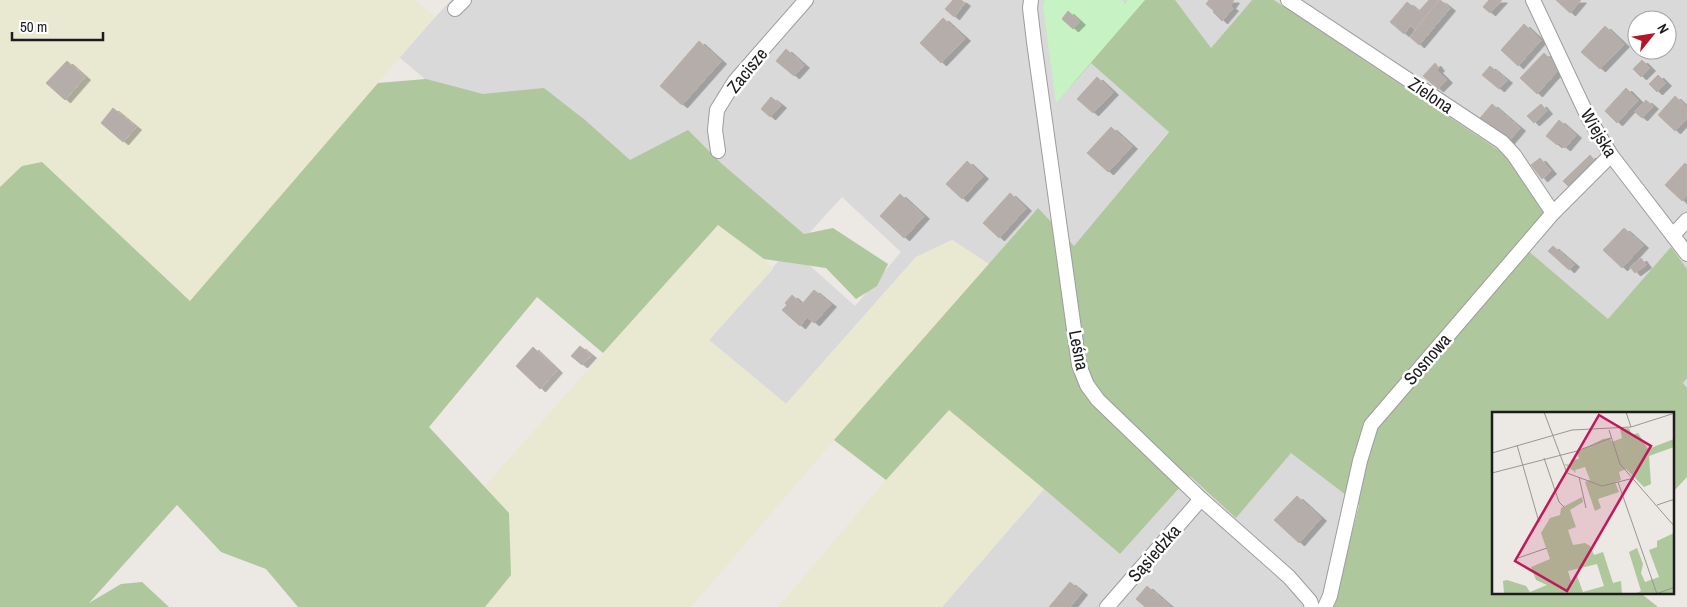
<svg xmlns="http://www.w3.org/2000/svg" width="1687" height="607" font-family="'Archivo Narrow',sans-serif">
<defs>
<filter id="shadow"><feDropShadow dx="5.5" dy="3" stdDeviation="0" flood-color="#0004"/></filter>
</defs>
<rect width="100%" height="100%" fill="#ece8e3"/>
<g fill="#dad9d9" fill-rule="evenodd">
<path d="M451,0h694l-54,62 78,69 -95,116 -36,-38 -49,55 -37,-24 -36,17 -130,147 -77,-64 81,-92 65,58 46,-54 -59,-55 -42,46 -166,-51 -126,-42 -109,-93z"/>
<path d="M1155,0h97l-41,48z"/>
<path d="M1274,0h413v437l-14,-24 -166,-124 -133,148 -41,170h-391l102,-118 76,65 71,-79 100,-23 50,39 162,-338zM1637,20h30v30h-30z"/>
</g>
<g fill="#e9e8d0">
<path d="M0,0h415l20,17 -245,284 -147,-139 -21,4 -22,21z"/>
<path d="M718,225l46,34 9,10 -64,71 77,64 130,-147 36,-17 37,24 -155,176 -143,167h-206l26,-32 -2,-62 -24,-27 118,-133z"/>
<path d="M949,410l95,79 -102,118h-164l108,-127z"/>
</g>
<g fill="#aec79c">
<path d="M1114,0l10,3 5,-3h46l36,48 41,-48h22l229,153 43,60 -27,30 89,76 63,-72 16,22v109l-4,5 4,5v89l-14,15v-79h-180v180h151l-1,2 15,12h-325l26,-102 -68,-52 -55,65 -46,-42 -70,78 -76,-65 -95,-79 -63,70 -52,-40 204,-232 36,38 95,-114 -78,-69 -21,24z"/>
<path d="M426,79l57,15 61,-6 41,32 45,40 58,-30 34,34 82,70 29,-6 55,36 -11,22 -21,13 -30,-31 -62,-9 -46,-34 -115,128 -66,-56 -108,130 80,86 2,62 -26,32h-187l-32,-38 -45,-17 -44,-47 -88,98 32,-19 21,-2 27,25h-169v-420l22,-21 20,-4 148,139 188,-218z"/>
</g>
<path fill="#c6f2c4" d="M1045,0h76l4,3 3,-3h17l-89,103 -13,-97z"/>
<g fill="#b5ada9" stroke="#bcaea7" filter="url(#shadow)">
<path d="M953,0h8l4,3 -11,14 -9,-8z"/>
<path d="M1209,0h25l-4,6 3,2 -11,13 -9,-9 1,-1 -8,-7z"/>
<path d="M1429,0h10l-14,16 -6,-5z"/>
<path d="M1440,0l10,8 -31,37 -9,-8z"/>
<path d="M1489,0h13l-12,13 -7,-6z"/>
<path d="M1556,0h25l-11,13z"/>
<path d="M1407,2l18,14 -10,13 -18,-15z"/>
<path d="M1068,11l12,11 -7,7 -11,-10z"/>
<path d="M1397,14l14,11 -7,9 -14,-12z"/>
<path d="M943,18l22,20 -24,25 -21,-20z"/>
<path d="M1524,24l17,16 -23,26 -17,-16z"/>
<path d="M1605,26l19,18 -24,25 -19,-17z"/>
<path d="M699,41l22,20 -39,44 -22,-19z"/>
<path d="M786,49l18,16 -10,11 -18,-15z"/>
<path d="M1544,53l16,15 -23,26 -17,-16z"/>
<path d="M1642,60l8,8 -9,9 -8,-8z"/>
<path d="M67,61l18,16 -20,23 -19,-17z"/>
<path d="M1435,63l4,5 -2,2 10,10 -9,9 -15,-13z"/>
<path d="M1490,66l17,14 -8,9 -17,-14z"/>
<path d="M1658,75l8,8 -9,9 -8,-8z"/>
<path d="M1097,77l16,15 -20,21 -16,-14z"/>
<path d="M1626,88l12,12 -21,23 -12,-12z"/>
<path d="M1675,96l12,11v11l-12,13 -17,-16z"/>
<path d="M771,97l10,8 -11,12 -9,-8z"/>
<path d="M1646,100l7,6 -11,12 -7,-6z"/>
<path d="M1492,104l28,24 -12,14 -28,-24z"/>
<path d="M1541,104l6,7 -13,12 -7,-7z"/>
<path d="M113,108l23,19 -13,15 -22,-19z"/>
<path d="M1559,120l17,15 -11,13 -6,-5 -2,2 -11,-9z"/>
<path d="M1111,127l21,19 -24,26 -21,-19z"/>
<path d="M1590,155l4,5 -26,26 -5,-5z"/>
<path d="M1540,158l11,13 -9,8 -11,-14z"/>
<path d="M967,161l16,15 -21,23 -16,-15z"/>
<path d="M1685,163l2,2v31l-5,5 -17,-16z"/>
<path d="M1010,193l16,15 -27,30 -16,-15z"/>
<path d="M900,194l24,22 -20,22 -24,-22z"/>
<path d="M1624,228l19,17 -21,23 -19,-18z"/>
<path d="M1553,246l21,18 -5,6 -21,-19z"/>
<path d="M1641,258l5,7 -11,8 -5,-6z"/>
<path d="M814,290l17,14 -17,19 -7,-6 -7,9 -18,-16 5,-5 -2,-2 7,-8 10,9z"/>
<path d="M580,346l11,9 -9,10 -11,-9z"/>
<path d="M533,347l24,23 -17,19 -24,-23z"/>
<path d="M1297,496l24,22 -22,25 -25,-23z"/>
<path d="M1070,582l12,10 -12,15h-21z"/>
<path d="M1147,586l24,21h-26l-9,-8z"/>
</g>
<g fill="none" stroke-linecap="round" stroke-linejoin="round">
<defs>
<g id="minor">
<path d="M1031,0l-1,8 4,34 45,323 8,20 11,15 103,99 88,78 21,24 2,6"/>
<path d="M1288,0l214,142 12,13 39,58"/>
<path d="M1533,0l55,117 23,38 76,99"/>
<path d="M455,9l9,-9"/>
<path d="M718,151l-3,-21 2,-20 18,-29 71,-81"/>
<path d="M1673,235l14,-15"/>
<path d="M1107,607l94,-108"/>
<path d="M1325,607l5,-11 30,-135 11,-36 182,-212 58,-58"/>
</g>
</defs>
<use href="#minor" stroke="#9d9d9d" stroke-width="16"/>
<use href="#minor" stroke="#fff" stroke-width="14"/>
</g>
<g text-anchor="middle" dominant-baseline="central" stroke-width="5" stroke-linejoin="round" paint-order="stroke">
<g font-size="18" fill="#1c1c1c" stroke="#fff">
<text transform="translate(747 70) rotate(-51)">Zacisze</text>
<text transform="translate(1431 95) rotate(34)">Zielona</text>
<text transform="translate(1599 133) rotate(59)">Wiejska</text>
<text transform="translate(1079 350) rotate(79)">Leśna</text>
<text transform="translate(1427 359) rotate(-49)">Sosnowa</text>
<text transform="translate(1154 553) rotate(-49)">Sąsiedzka</text>
</g>
</g>
<g transform="translate(1492 412)">
<rect width="182" height="182" fill="#ece8e3"/>
<path d="M137,16l3,7 6,-2 10,16 26,-10v8l-25,9 2,28 -7,3 -18,-18 -7,3 2,8 -6,2 4,10 -21,7 3,9 -6,3 -10,-29 5,-2 -5,-13 -10,3 1,3 -12,-9 7,1v-5l8,-1 -2,-7 26,-13 7,-1 2,4 10,-4 -2,-9zM90,85l1,5 -13,8 6,17 -8,3 5,15 12,-2 5,3 4,9 9,-3 10,31 8,-2 1,13h-121l3,-1 -1,-12 4,-1 19,6 4,6 17,-7 -11,-5 -5,-13 19,-8 -9,-26 9,-15 10,-3 1,-7zM105,152l7,22 -21,6 -6,-16 -6,5 -3,-10zM182,121v61h-40l7,-3 -12,-39 8,-4 6,16 -2,9 4,9 14,-5 -10,-27 8,-3v-6z" fill="#aec79c" fill-rule="evenodd"/>
<path fill="none" stroke="#999693" stroke-width="1" d="M52,0l23,61 35,13 32,-8M134,0l5,15M117,18l11,34 55,63M25,33l22,77M0,41l80,-23 59,-3 44,-14M52,46l15,44 5,5M0,61l85,-22 34,-13M87,65l7,31M126,70l39,112M165,93l18,-6M26,146l29,-10M164,182l19,-7"/>
<path fill="#c2185b" fill-opacity="0.15" stroke="#c2185b" stroke-width="2.5" d="M107,3l52,31 -84,145 -52,-30z"/>
<rect width="182" height="182" fill="none" stroke="#1c1c1c" stroke-width="2.5"/>
</g>
<g transform="translate(1652 35) rotate(60)"><circle r="24" fill="#ffffff" stroke="#a4a4a4"/>
<path d="M0-4L9 19L0 12L-9 19Z" fill="#b21628"/>
<text y="-8" font-size="14" font-weight="bold" text-anchor="middle" fill="#1c1c1c">N</text>
</g>
<path d="M12 32v8h91v-8" fill="none" stroke="#1c1c1c" stroke-width="2.5"/>
<text x="20" y="32" font-size="15" fill="#1c1c1c" stroke="#ffffff" stroke-width="4" paint-order="stroke">50 m</text>
</svg>
